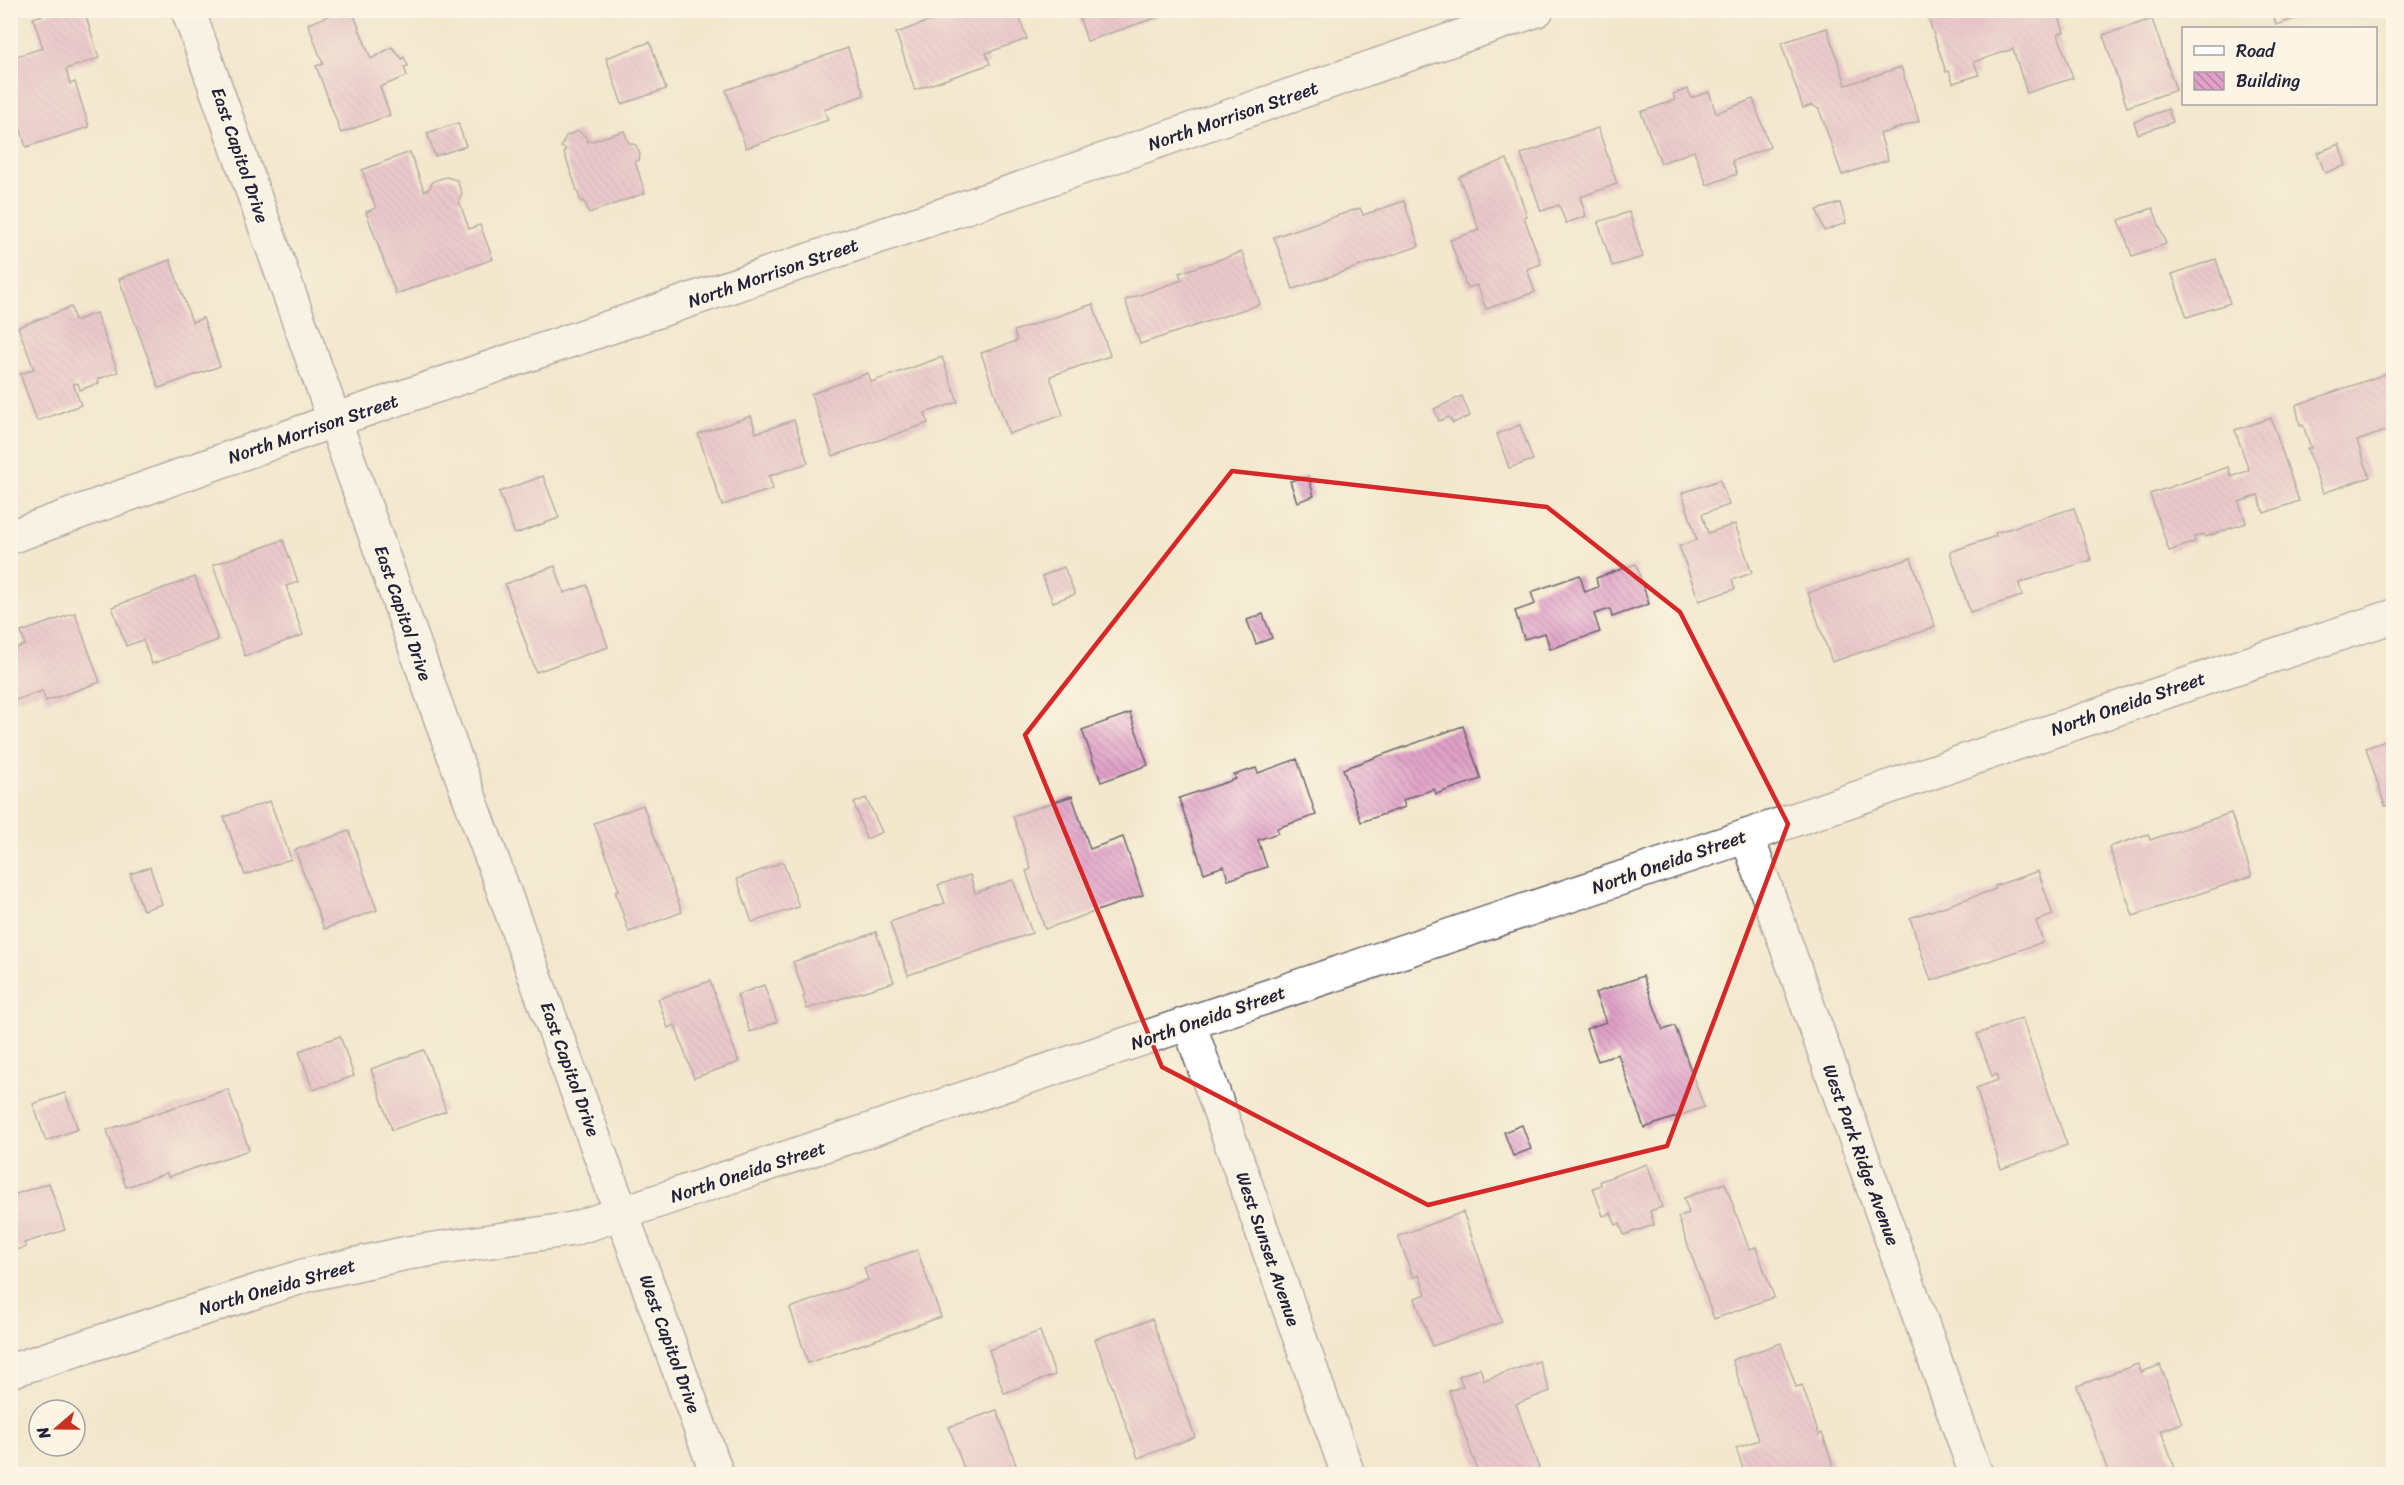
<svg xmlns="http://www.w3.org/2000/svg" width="2404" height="1485" font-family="Sriracha,sans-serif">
<defs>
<pattern id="building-back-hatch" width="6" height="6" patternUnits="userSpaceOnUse" patternTransform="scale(1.5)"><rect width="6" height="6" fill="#e0a0c8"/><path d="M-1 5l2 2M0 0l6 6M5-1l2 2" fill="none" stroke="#b582a4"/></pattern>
</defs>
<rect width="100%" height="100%" fill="#fcf5e5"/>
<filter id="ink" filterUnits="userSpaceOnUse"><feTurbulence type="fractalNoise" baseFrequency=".0167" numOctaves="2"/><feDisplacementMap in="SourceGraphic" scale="12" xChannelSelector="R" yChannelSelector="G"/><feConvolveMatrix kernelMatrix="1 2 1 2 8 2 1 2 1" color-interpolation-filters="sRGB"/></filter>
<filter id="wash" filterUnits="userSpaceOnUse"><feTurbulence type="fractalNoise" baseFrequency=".008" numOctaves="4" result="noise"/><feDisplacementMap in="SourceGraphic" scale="24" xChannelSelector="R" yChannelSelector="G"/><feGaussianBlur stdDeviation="1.35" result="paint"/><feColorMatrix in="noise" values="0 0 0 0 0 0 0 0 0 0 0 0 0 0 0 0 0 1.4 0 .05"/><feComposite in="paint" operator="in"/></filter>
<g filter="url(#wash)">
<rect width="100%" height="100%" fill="#f3e8cd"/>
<g id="blocks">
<g fill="url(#building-back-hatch)">
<path d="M58,10h26l15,48 -33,11 4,15 5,-2 14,45 -63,20 -16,-53v-36l33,-10 -10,-30z"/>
<path d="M344,10h8l19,49 21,-12 10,12 2,-2 4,9 -4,1 3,9 -27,11 10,28 -49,18 -25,-67 7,-2 -15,-40z"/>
<path d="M960,10h57l10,29 -41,14 4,11 -75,26 -19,-57z"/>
<path d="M1077,10h79l2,7 -71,24z"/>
<path d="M1947,10h110l7,22 -6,2 15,44 -46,15 -14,-44 -39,13 5,13 -26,8 -4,-12 -3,1 -18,-55z"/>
<path d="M2272,10h46v1l-42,14z"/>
<path d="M2152,19l24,71 -49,17 -24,-72z"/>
<path d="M1827,28l19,57 55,-18 18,54 -39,13 8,26 -46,15 -23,-66 -7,-4 -9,3 -22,-65z"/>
<path d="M650,42l16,47 -44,15 -16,-46z"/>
<path d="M848,48l16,47 -40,15 4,10 -82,28 -20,-58z"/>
<path d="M1688,89l3,9 18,-6 7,21 37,-14 17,48 -38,14 5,13 -30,11 -13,-34 -33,12 -20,-51 34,-12 -2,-6z"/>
<path d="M2168,109l5,13 -35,12 -4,-12z"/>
<path d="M458,123l8,23 -31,10 -8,-23z"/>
<path d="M1598,128l19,56 -37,13 6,19 -20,7 -7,-18 -18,6 -20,-57z"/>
<path d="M578,131l8,6 2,5 36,-11 5,12 7,2 4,9 -1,6 -4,1 10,32 -56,20 -5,-12 -3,1 -17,-50 2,-3 -5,-2 5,-11z"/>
<path d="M2339,144l7,21 -21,8 -8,-20z"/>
<path d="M410,152l14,39 5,-2 4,-8 13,-4 11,3 5,13 -3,8 10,28 11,-4 13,34 -97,35 -30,-82 10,-4 -14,-38z"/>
<path d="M1507,159l20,57 -3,1 17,47 -14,5 8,23 -49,17 -9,-24 -10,3 -17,-48 29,-10 -20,-53z"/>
<path d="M1404,201l15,45 -126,43 -19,-52 86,-29 3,7z"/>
<path d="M1840,203l6,20 -22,8 -7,-21z"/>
<path d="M2153,208l13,36 -34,12 -13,-36z"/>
<path d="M1629,212l14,45 -31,9 -14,-44z"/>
<path d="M1242,252l18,52 -120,40 -15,-44 57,-20 -3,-7z"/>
<path d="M2216,259l14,44 -43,14 -15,-43z"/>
<path d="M170,260l22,62 11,-4 17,48 -61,22 -40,-109z"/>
<path d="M1093,304l17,52 -60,20 13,39 -54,19 -28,-81 36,-12 -3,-10z"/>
<path d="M71,307l4,14 21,-8 22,59 -20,7 1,4 -19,7 -2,-7 -5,1 8,21 -44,16 -17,-47 14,-5 -16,-42z"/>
<path d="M942,357l16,45 -33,11 3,10 -95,33 -22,-62 57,-21 3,9z"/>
<path d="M2394,371v57l-37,13 13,36 -47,16 -16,-45h4l-8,-23 -3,1 -4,-21z"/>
<path d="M1462,396l8,20 -17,7 -4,-6 -10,4 -5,-12z"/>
<path d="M751,416l5,17 38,-13 14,43 -39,13 4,13 -51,16 -24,-71z"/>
<path d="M2271,418l28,83 -35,12 -6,-18 -19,7 7,21 -41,14 -1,-3 -10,3 1,5 -26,9 -19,-57 78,-27 3,10 18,-7 -14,-40z"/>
<path d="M1520,425l13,35 -24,8 -12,-34z"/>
<path d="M543,476l16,42 -44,16 -16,-42z"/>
<path d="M1308,476l6,20 -17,6 -7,-21z"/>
<path d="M1720,480l9,25 -27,9 6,19 27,-9 17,49 -20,7 3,9 -36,12 -20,-55 18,-6 -15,-47z"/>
<path d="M2074,508l17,52 -72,23 3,13 -52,16 -20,-60 46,-16 -1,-3z"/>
<path d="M283,540l15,42 -12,4 17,49 -58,21 -32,-91z"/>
<path d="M1911,558l24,69 -103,35 -24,-69z"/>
<path d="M1636,564l13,40 -37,13 -2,-8 -16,5 6,18 -50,17 -5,-16 -21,6 -9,-28 20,-7 -4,-12 49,-17 5,17 13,-5 -2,-9z"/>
<path d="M555,566l9,27 23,-8 21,62 -72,25 -31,-88z"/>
<path d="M1064,567l11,27 -22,8 -11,-26z"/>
<path d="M195,577l23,63 -66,24 -9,-24 -17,6 -14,-39z"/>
<path d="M75,613l25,69 -54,19 -4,-10 -32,11v-52l15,-5 -4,-13z"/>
<path d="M1263,614l9,24 -16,6 -9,-24z"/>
<path d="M1130,713l18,52 -47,17 -19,-52z"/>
<path d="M1463,726l18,53 -45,15 -2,-5 -31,11 2,7 -44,15 -18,-53z"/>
<path d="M2394,738v65l-9,3 -19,-58z"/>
<path d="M1297,759l19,56 -39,13 1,5 -20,7 9,27 -39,13 -4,-14 -20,7 -25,-75 57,-19 -2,-4 22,-7 2,5z"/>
<path d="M1072,796l18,53 33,-12 20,58 -98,34 -19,-58 5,-2 -18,-53z"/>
<path d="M866,798l16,34 -16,7 -12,-36z"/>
<path d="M270,801l21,58 -46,16 -21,-58z"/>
<path d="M643,805l39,107 -53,20 -14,-41 4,-1 -25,-67z"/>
<path d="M2231,813l21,63 -119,40 -24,-69 39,-13 2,6z"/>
<path d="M349,831l28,79 -53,19 -29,-79z"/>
<path d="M783,862l16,45 -47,15 -15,-43z"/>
<path d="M150,867l12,37 -19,6 -13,-36z"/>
<path d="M2038,871l15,44 -17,6 7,21 -112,39 -21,-63 86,-29 -1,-3z"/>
<path d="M970,875l5,18 38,-13 19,53 -124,42 -18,-53 55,-19 -7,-18z"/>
<path d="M876,932l18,50 -87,27 -4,-12 2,-1 -12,-34z"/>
<path d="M1643,976l20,54 12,-4 29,81 -60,21 -26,-74 -20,7 -12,-32 20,-7 -11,-29z"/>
<path d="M710,981l29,81 -45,16 -19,-53 -7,3 -10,-29z"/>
<path d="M764,985l13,37 -27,10 -13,-37z"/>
<path d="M2022,1018l45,127 -66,24 -25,-81 22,-8 -2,-6 -4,2 -15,-42z"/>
<path d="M340,1036l14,40 -41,14 -14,-39z"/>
<path d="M424,1050l22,61 -54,19 -21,-61z"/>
<path d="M228,1089l21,61 -81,27 -1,-4 -41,14 -19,-57z"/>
<path d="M65,1093l13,36 -32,12 -13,-37z"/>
<path d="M1522,1125l9,24 -18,7 -9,-24z"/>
<path d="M1647,1164l15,43 -12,4 4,14 -30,10 -4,-12 -4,2 -5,-12 -8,3 -10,-28 8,-3 -1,-4z"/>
<path d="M49,1183l16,47 -41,13 2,4 -16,5v-56z"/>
<path d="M1725,1183l24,66 7,-2 18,50 -60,22 -36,-102 11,-4 -5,-15z"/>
<path d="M1463,1212l39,110 -70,24 -17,-48 11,-4 -7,-19 -6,2 -15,-41z"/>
<path d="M917,1250l24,67 -133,46 -18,-55 78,-28 -4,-12z"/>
<path d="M1152,1319l43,118 -57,21 -43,-119z"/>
<path d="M1040,1331l15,44 -51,18 -15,-43z"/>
<path d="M1781,1343l15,44 6,-2 17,50 3,-2 14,41h-91l-9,-26 23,-8 -27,-80z"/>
<path d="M1539,1361l11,30 -34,13 25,70h-62l-30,-83 14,-5 -4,-10 21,-8 4,12z"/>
<path d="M2138,1364l3,8 19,-7 22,58 -21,8 16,43h-68l-32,-88z"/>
<path d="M997,1410l22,64h-53l-17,-47z"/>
</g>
</g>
</g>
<g filter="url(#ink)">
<use href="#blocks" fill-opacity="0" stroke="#6b676e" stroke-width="1.5"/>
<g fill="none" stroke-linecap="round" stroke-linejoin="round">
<defs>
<g id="minor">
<path d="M10,537l325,-117 705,-238 497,-172"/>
<path d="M1747,836l229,638"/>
<path d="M1189,1024l159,450"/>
<path d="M10,1371l297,-96 100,-22 166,-24 49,-16"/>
</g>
<g id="tertiary">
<path d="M188,10l255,715 274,749"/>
<path d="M622,1213l1125,-377 476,-164 171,-56"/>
</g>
</defs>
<use href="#minor" stroke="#6b676e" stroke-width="36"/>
<use href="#tertiary" stroke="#6b676e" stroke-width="36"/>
<use href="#minor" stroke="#fff" stroke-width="33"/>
<use href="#tertiary" stroke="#fff" stroke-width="33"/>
</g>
</g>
<path d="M0 0H2404V1485H0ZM1232,471l315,36 133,105 108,212 -121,322 -239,59 -266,-138 -137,-332z" fill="#f3e8cd" fill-opacity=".55" fill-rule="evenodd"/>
<path fill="none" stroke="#d62828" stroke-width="4.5" stroke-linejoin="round" d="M1232,471l315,36 133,105 108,212 -121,322 -239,59 -266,-138 -137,-332z"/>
<g text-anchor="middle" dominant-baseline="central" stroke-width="4.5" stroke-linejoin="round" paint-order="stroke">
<g font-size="18" fill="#22223b" stroke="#fcf5e5">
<text transform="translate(1233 116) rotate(-19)">North Morrison Street</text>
<text transform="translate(240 155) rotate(71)">East Capitol Drive</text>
<text transform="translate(773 273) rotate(-19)">North Morrison Street</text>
<text transform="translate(313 429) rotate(-19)">North Morrison Street</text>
<text transform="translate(403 613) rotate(71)">East Capitol Drive</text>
<text transform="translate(2128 704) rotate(-19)">North Oneida Street</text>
<text transform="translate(1669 862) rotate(-19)">North Oneida Street</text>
<text transform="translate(1208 1018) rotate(-19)">North Oneida Street</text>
<text transform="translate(570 1069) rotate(70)">East Capitol Drive</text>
<text transform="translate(1861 1155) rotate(70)">West Park Ridge Avenue</text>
<text transform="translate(748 1172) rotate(-18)">North Oneida Street</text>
<text transform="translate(1268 1249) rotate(71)">West Sunset Avenue</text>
<text transform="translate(277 1287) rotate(-16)">North Oneida Street</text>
<text transform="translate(670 1344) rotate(70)">West Capitol Drive</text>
</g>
</g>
<rect width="2404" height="1485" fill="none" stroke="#fcf5e5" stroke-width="36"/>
<rect x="2182" y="27" width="195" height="78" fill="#fcf5e5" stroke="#a5a1a1" stroke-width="1.5"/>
<rect x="2194" y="46" width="30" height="9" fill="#ffffff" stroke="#a5a1a1" stroke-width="1.5"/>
<text x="2236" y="57" font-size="18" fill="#22223b">Road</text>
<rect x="2194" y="72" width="30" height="18" fill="url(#building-back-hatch)" stroke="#a5a1a1" stroke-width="1.5"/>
<text x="2236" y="87" font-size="18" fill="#22223b">Building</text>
<g transform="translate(57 1428) rotate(250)"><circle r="28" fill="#fcf5e5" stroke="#a5a1a1" stroke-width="1.5"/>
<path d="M0-4.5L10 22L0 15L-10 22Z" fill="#c8321e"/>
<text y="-9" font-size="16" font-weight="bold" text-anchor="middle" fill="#22223b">N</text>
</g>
</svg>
